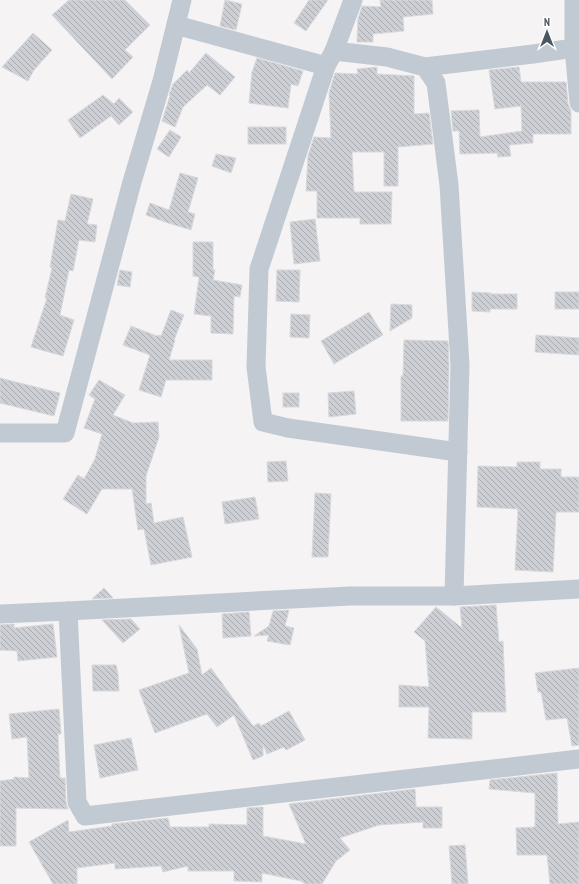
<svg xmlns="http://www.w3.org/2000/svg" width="579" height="884" font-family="'PT Sans Narrow',sans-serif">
<defs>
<pattern id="building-back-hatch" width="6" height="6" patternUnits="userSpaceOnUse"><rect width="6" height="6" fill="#cdcfd5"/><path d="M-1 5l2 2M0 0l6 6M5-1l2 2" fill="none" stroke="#a8abb0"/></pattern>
</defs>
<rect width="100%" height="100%" fill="#f5f3f3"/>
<g fill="url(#building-back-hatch)" stroke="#d7d9de">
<path d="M69,0h56l25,25 -25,25 8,7 -21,22 -60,-64z"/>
<path d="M225,0l17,4 -6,26 -16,-4z"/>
<path d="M309,0h19l-22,31 -12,-8z"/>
<path d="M380,0h52l1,14 -30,3 1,14 -31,3v8h-16l1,-23 4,-13 19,1z"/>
<path d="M33,33l19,17 -18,20 -6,11 -26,-14z"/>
<path d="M206,53l29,24 -15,18 -13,-10 -24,22 -8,20 -13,-6 8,-25 -1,-1 4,-11 14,-14 2,3z"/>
<path d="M257,58l46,13 -5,15 -7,-2 -3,24 -39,-5 3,-31z"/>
<path d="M377,67v7l37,2v38l15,-1 4,31 -35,3v39h-14v-34h-32l2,40h38l-1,32h-31v-6h-43v-27h-11l2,-35 6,-19 17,1 -2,-45 6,-20 23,1 -1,-5z"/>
<path d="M519,67l2,15h45l2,22 3,7v23h-38v9l-24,2 2,11 -13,1 -1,-4 -37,1 -1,-23h-6l-2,-20 28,-1 1,27 42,-6 -1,-25 -26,3 -6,-39z"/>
<path d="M103,95l11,9 5,-6 14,14 -14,13 -8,-9 -31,22 -12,-18z"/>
<rect x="248" y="127" width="38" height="17"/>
<path d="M170,130l11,7 -12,20 -12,-8z"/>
<path d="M216,154l20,4 -5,15 -19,-7z"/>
<path d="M180,173l18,5 -10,34 7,2 -4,16 -26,-8 -19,-7 4,-12 19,7z"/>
<path d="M71,194l22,5 -6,25 10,1 -2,17 -16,-2 -6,31 -4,-1 -9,45 14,5 -11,36 -32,-9 16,-49h-2l7,-30 -2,-1 8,-47 7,1z"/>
<path d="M315,219l5,42 -26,3 -4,-42z"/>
<path d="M193,242h20v28h2l-2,10 29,5 -2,12 -6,-1 -1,38 -22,-1v-17l-17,-2 5,-37 -6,-1z"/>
<path d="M120,270l12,2 -2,15 -13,-2z"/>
<path d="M277,270h23l-1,32 -23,-1z"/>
<path d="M472,292l19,1v1h26v15h-27v3l-18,-1z"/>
<rect x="555" y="292" width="24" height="17"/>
<path d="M391,304l21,1v13l-22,13z"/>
<path d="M171,310l13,5 -10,25h1l-6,20h43v20h-46l-5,17 -22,-7 11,-35 -27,-10 8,-19 26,10 1,-1 3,1z"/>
<path d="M369,312l14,23 -49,29 -13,-23z"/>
<path d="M291,314l19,1 -1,23 -19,-1z"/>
<path d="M536,335l43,3v17l-44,-3z"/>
<path d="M404,340l44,1 1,24 -1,56h-47v-45h2z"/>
<path d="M0,378l60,15 -6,23 -54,-13z"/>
<path d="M99,380l26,15 -12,20 20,8 25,-1 1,15 -13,39v28l5,-1 3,20 29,-6 9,40 -41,8 -7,-36 -6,1 -6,-41h-30l-15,25 -24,-15 15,-24 6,4 11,-20 7,-25 -18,-6 11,-29 -6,-4z"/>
<path d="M354,391l2,23 -27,3 -1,-24z"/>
<rect x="283" y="393" width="16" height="14"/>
<path d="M286,461l2,20 -20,1 -1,-20z"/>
<path d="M517,462h23v7h21v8h18v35h-23l-3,60 -38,-2 3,-61 -41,-2 1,-41 39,1z"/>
<path d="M315,493l16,1 -3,63h-16z"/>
<path d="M255,497l4,22 -34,5 -3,-22z"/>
<path d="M104,588l9,10 -21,1z"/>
<path d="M496,605l3,37 4,-1 3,71h-34v27l-44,-1 1,-31h-30v-22l30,2 -4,-46 -11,-9 22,-25 26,21 -2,-21z"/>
<path d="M289,610l-4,16 9,2 -4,17 -23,-4 2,-6 -15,1 15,-10 4,-15z"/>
<path d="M249,612l2,24 -28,2 -1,-24z"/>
<path d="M131,619l9,10 -17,14 -21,-23z"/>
<path d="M14,624v4l39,-4 4,33 -39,4 -1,-10 -17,-1v-25z"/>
<path d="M179,625l18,24 5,26 9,-7 42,58 6,-3 2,3 28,-15 16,29 -19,10 -2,-3 -17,7 -4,-9v11l-10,4 -19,-45 -17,12 -10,-13 -52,19 -16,-43 50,-17z"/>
<path d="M92,665h24l2,9 1,17h-26z"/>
<path d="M579,668v77l-7,1 -5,-28 -21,2 -5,-28h-3l-3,-19z"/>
<path d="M59,709l2,25h-3l2,44h5l1,25 2,6 -52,-1v38h-16v-65l14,-2v-2l15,1 -2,-41 -15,2 -3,-25z"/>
<path d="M131,738l7,32 -38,8 -6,-33z"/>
<path d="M557,773l1,51 21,-2v62h-29l-3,-29h-30l-1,-27 19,-1v-34l-46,-4 1,-9z"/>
<path d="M415,789l1,18h26v21h-19v-6l-44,3 -39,13 10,12 -14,11 -14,23h-17l-4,-3 -39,-8v9l-28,-1v-10h-46v-5l-25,6 -2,-6 -46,3v-6l-38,5v16h-24l-24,-42 39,-22 1,12 43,-6v-2l56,-6 2,9h39v-3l38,1v-17l16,-1v29l43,8 -17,-40z"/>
<path d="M465,845l3,39h-16l-3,-38z"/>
</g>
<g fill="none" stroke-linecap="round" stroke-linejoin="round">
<g stroke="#c1cad2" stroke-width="19">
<path d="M176,25l150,41"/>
<path d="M574,48l5,55"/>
<path d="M334,51l-8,15 -67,203 -3,98 7,55 25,6 170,24"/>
<path d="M425,67l108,-13 41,-6v-48"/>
<path d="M0,433h65l67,-251 30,-101 20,-81"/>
<path d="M454,596l125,-7"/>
<path d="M68,611l9,191 8,14 494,-57"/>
<path d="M0,614l68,-3 282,-15h104l6,-231 -11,-180 -13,-102 -11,-16 -38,-10 -53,-6 19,-51"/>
</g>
</g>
<g transform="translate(547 32)" stroke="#ffffff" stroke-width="3" paint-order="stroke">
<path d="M0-3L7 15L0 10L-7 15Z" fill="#4a5661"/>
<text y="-6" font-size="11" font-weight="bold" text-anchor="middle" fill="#4a5661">N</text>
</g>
</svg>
